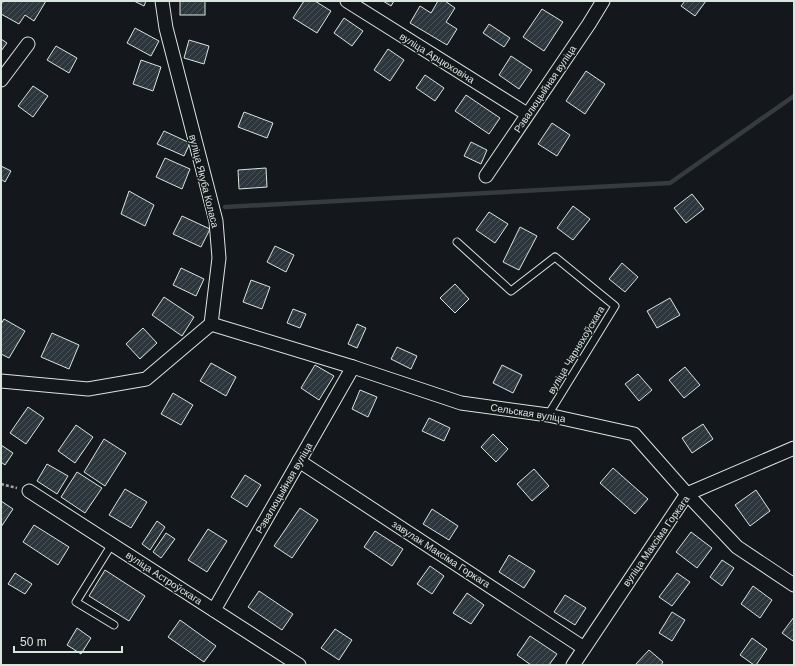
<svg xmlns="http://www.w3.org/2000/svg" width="795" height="666" font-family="Arial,sans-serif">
<defs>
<pattern id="building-hatch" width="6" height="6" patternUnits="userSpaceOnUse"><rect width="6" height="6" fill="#2c363c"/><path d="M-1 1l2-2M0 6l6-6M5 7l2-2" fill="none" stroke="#4a5358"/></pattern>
</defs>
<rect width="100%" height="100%" fill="#14181c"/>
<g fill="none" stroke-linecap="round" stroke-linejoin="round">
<path stroke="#363b3e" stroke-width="4.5" d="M225,207l445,-24 124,-87"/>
</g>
<g fill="url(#building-hatch)" stroke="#d8e6dc">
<path d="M3,1h43l-12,20 -9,-6 -6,9 -18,-10v-10z"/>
<path d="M134,1h12l-2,5z"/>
<rect x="180" y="1" width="25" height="14"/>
<path d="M304,1h11l16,10 -14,22 -24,-15z"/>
<path d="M383,1h11l-3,5z"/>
<path d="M438,1h7l10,7 -9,14 11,7 -10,16 -37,-22 10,-17 11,7z"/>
<path d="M685,1h21l-11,15 -14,-10z"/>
<path d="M542,9l21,13 -19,29 -21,-14z"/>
<path d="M344,18l19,13 -11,15 -18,-13z"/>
<path d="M489,24l21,14 -6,9 -21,-14z"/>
<path d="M135,28l24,13 -8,15 -24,-13z"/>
<path d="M1,39l6,4 -6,8z"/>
<path d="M189,40l20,6 -5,18 -20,-6z"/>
<path d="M56,46l21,12 -8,15 -22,-13z"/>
<path d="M388,49l16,11 -14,21 -16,-11z"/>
<path d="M511,56l21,14 -13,19 -20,-14z"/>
<path d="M141,60l20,7 -8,24 -20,-7z"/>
<path d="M586,71l19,13 -20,30 -19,-13z"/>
<path d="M425,75l19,13 -9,13 -19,-13z"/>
<path d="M33,86l15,10 -15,21 -15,-11z"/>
<path d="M466,95l34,23 -11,16 -34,-23z"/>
<path d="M244,112l29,11 -6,15 -29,-11z"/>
<path d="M552,123l18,12 -13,21 -19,-12z"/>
<path d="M164,131l26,12 -6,13 -27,-12z"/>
<path d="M471,142l16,8 -6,14 -17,-8z"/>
<path d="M165,158l25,11 -8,20 -26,-12z"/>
<path d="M1,166l10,5 -6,11 -4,-3z"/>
<path d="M266,168l1,19 -28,2 -1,-19z"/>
<path d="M129,191l25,14 -9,21 -24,-12z"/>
<path d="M692,194l12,15 -18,14 -12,-15z"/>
<path d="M573,206l17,13 -17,21 -16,-12z"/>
<path d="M489,212l19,12 -13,19 -19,-13z"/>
<path d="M182,216l28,13 -9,18 -28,-13z"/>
<path d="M520,227l17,9 -18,34 -16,-8z"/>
<path d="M275,246l19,9 -8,17 -19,-10z"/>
<path d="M622,263l16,14 -13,15 -16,-13z"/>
<path d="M181,268l23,11 -8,17 -23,-11z"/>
<path d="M251,280l19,7 -8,22 -19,-7z"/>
<path d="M455,284l14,15 -14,14 -15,-15z"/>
<path d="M164,297l30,20 -12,19 -30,-21z"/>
<path d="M670,298l10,17 -23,13 -10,-17z"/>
<path d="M293,309l13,5 -6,14 -13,-5z"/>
<path d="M4,319l21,12 -16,27 -8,-4v-30z"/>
<path d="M357,324l9,4 -9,20 -9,-4z"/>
<path d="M143,328l14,15 -17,16 -14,-15z"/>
<path d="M52,333l27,12 -10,24 -28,-12z"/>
<path d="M397,347l20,9 -6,13 -20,-10z"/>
<path d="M211,363l25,14 -10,19 -26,-15z"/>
<path d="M315,365l19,11 -15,24 -18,-12z"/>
<path d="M502,365l20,10 -9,18 -20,-10z"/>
<path d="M685,367l15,18 -16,13 -15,-18z"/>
<path d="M638,374l14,16 -13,11 -14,-17z"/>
<path d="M360,390l17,7 -9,20 -16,-8z"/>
<path d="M173,393l20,12 -12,20 -20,-11z"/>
<path d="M28,407l16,11 -18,26 -16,-11z"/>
<path d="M429,418l21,10 -6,13 -22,-10z"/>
<path d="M703,424l10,15 -21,14 -10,-15z"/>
<path d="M76,425l17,12 -18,26 -17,-12z"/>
<path d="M493,434l15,15 -12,13 -15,-15z"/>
<path d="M104,439l22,14 -21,33 -21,-14z"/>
<path d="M1,445l12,8 -8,12 -4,-3z"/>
<path d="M47,464l21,12 -11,18 -20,-13z"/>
<path d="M613,468l35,31 -13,15 -35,-31z"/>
<path d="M534,469l15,17 -17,15 -15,-17z"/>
<path d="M77,472l25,16 -17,25 -24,-16z"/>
<path d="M245,475l16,10 -14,22 -16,-10z"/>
<path d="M125,489l22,13 -16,26 -22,-13z"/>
<path d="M756,490l14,21 -20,15 -15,-21z"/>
<path d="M1,501l12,8 -12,18z"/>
<path d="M300,508l18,12 -26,38 -18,-12z"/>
<path d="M432,509l26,17 -9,14 -26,-16z"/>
<path d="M157,521l8,6 -15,23 -8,-6z"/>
<path d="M34,525l35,22 -11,18 -35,-23z"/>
<path d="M208,529l19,12 -20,31 -19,-12z"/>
<path d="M375,531l28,18 -11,17 -28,-19z"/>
<path d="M691,532l21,16 -15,20 -21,-16z"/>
<path d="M166,533l9,6 -14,19 -8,-6z"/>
<path d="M509,555l26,16 -11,17 -25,-16z"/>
<path d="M722,560l12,8 -12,18 -12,-9z"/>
<path d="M430,566l14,10 -12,18 -15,-10z"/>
<path d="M105,570l40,26 -16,25 -40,-25z"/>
<path d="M15,573l17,11 -7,10 -17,-10z"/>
<path d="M677,573l13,9 -18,24 -13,-9z"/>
<path d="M753,586l19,14 -12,18 -19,-14z"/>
<path d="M259,591l34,23 -11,16 -34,-23z"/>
<path d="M467,593l17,12 -13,19 -18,-11z"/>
<path d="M565,595l21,13 -11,17 -21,-13z"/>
<path d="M672,612l13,8 -13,21 -13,-8z"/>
<path d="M794,617v23l-1,1 -11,-8z"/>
<path d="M180,620l36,26 -12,16 -36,-25z"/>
<path d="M77,628l14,10 -10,16 -14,-9z"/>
<path d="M335,629l17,11 -13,20 -18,-12z"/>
<path d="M530,636l27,18 -8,11h-18l-14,-10z"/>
<path d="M752,638l15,11 -11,16h-2l-14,-10z"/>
<path d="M649,650l14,12 -2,3h-26z"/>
</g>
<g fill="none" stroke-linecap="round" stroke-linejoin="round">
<defs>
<g id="service">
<path d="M457,242l54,49 44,-34 60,49 -67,109"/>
<path d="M112,544l-36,58 38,23"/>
</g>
<g id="minor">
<path d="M347,1l180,113"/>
<path d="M1,80l27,-36"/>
<path d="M486,176l103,-152 14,-23"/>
<path d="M211,324l142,43 108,36 87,12 86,19 53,60 50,53 57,38"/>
<path d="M1,381l87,8 58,-10 65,-55 8,-66 -3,-37 -50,-193 -4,-27"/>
<path d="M299,461l285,187"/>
<path d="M29,491l270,174"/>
<path d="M214,610l139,-243"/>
<path d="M573,665l114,-171 107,-46"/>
</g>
</defs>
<use href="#service" stroke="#d8e6dc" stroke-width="9"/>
<use href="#minor" stroke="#d8e6dc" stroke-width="15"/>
<path stroke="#9da8a2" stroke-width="2.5" stroke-dasharray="3 2" stroke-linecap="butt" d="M1,484l16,4"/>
<use href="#service" stroke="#14181c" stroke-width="7"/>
<use href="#minor" stroke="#14181c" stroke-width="13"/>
</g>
<g text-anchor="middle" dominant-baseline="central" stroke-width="3" stroke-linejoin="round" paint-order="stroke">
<g font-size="10" fill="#d8e6dc" stroke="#14181c">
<text transform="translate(437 58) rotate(32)">вуліца Арцюховіча</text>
<text transform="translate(545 89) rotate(-56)">Рэвалюцыйная вуліца</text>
<text transform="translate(204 181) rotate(76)">вуліца Якуба Коласа</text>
<text transform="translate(576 350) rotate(-59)">вуліца Чарняхоўскага</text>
<text transform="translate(528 413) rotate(9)">Сельская вуліца</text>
<text transform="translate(284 488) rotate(-60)">Рэвалюцыйная вуліца</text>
<text transform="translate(656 541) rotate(-55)">вуліца Максіма Горкага</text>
<text transform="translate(441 554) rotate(33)">завулак Максіма Горкага</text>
<text transform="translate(164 578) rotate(33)">вуліца Астроўскага</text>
</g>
</g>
<rect width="795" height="666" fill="none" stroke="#d8e6dc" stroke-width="4"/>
<path d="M14 646v6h108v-6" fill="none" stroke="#d8e6dc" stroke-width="2"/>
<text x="20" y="646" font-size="12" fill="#d8e6dc" stroke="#14181c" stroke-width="3" paint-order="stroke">50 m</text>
</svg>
